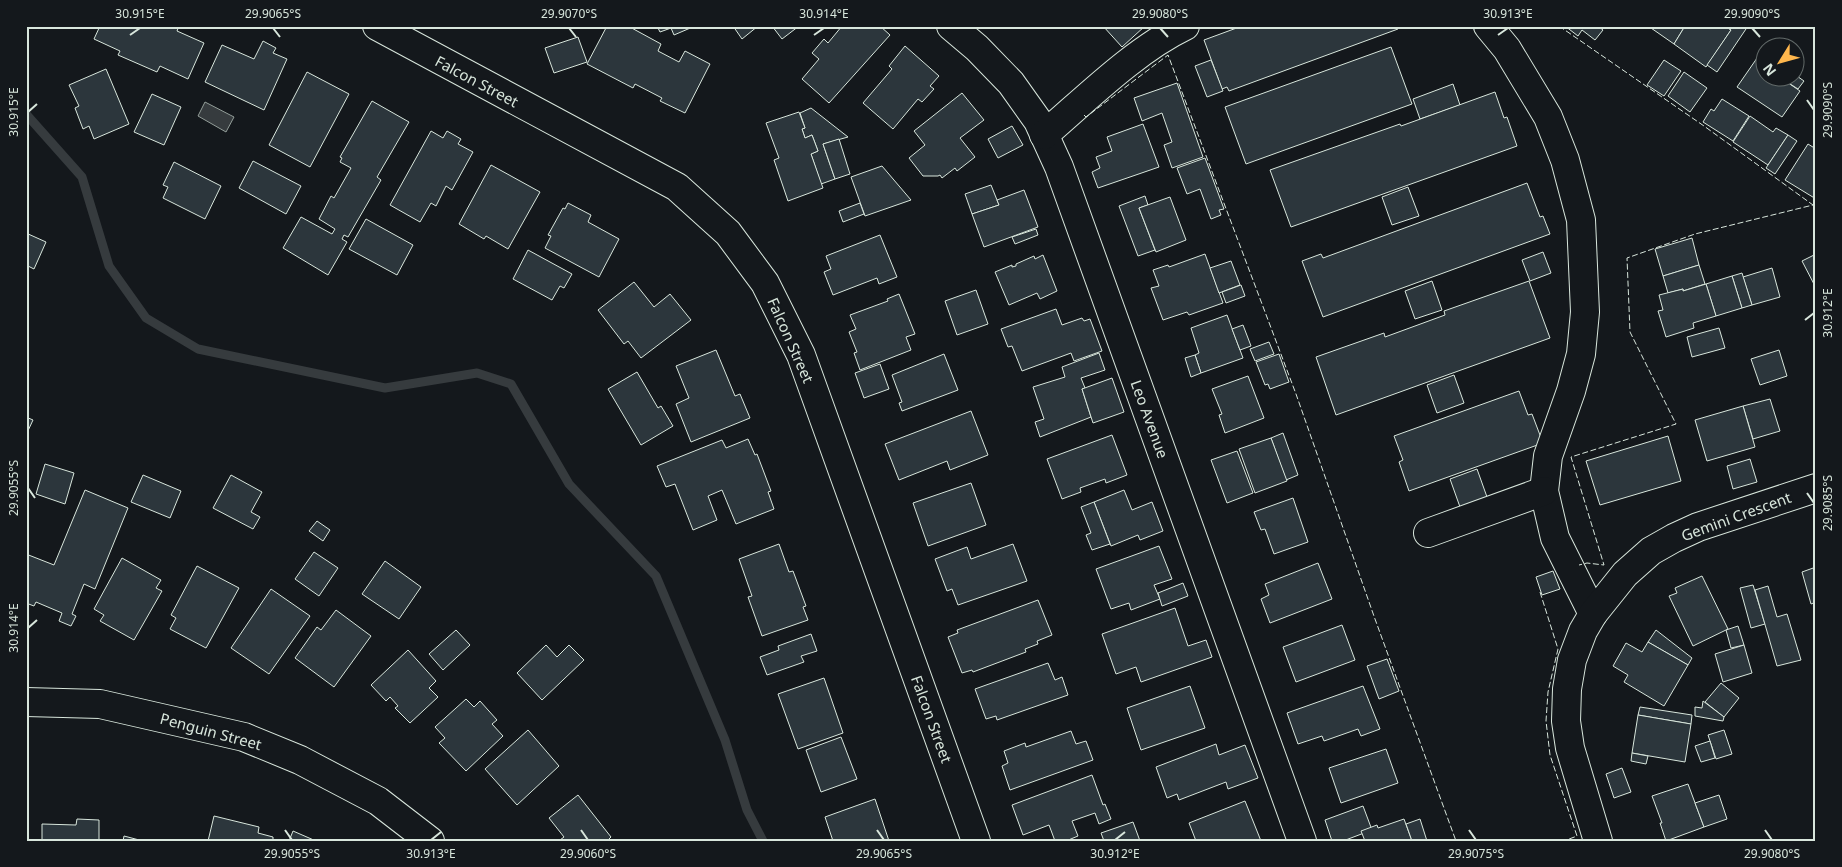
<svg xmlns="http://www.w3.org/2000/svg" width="1842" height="867" font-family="'Noto Sans',sans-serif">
<rect width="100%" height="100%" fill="#14181c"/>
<path fill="#363b3e" stroke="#939e99" d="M205,102l29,15 -8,15 -28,-16z"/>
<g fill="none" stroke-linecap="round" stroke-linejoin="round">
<path stroke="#363b3e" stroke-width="9" d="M26,114l56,63 27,89 37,52 52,31 187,39 92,-15 34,11 58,100 87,92 69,164 22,70 16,31"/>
</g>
<g fill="#2c363c" stroke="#d8e6dc">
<path d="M100,26h79l-2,5 27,12 -16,36 -28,-13 -3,6 -39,-17 2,-4 -26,-12z"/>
<path d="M607,26h21l33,18 -3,7 21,11 6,-11 25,13 -25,49 -25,-12 2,-3 -27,-14 -2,4 -46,-24z"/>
<path d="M657,26h38l-21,9 -3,-7 -11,4z"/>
<path d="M733,26h25l-16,13z"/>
<path d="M772,26h27l-17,13z"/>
<path d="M842,26h38l10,9 -61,68 -27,-24 17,-20 -7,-6 12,-14 4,4z"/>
<path d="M1103,26h42l-23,21z"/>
<path d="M1242,26h155l1,3 -169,62 -2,-4 -5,2 -18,-49z"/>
<path d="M1565,26h33l5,4 -8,10 -13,-10 -4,6z"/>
<path d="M1652,26h33l-11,18 -23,-16z"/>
<path d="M1685,26h40l6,4 -25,37 -32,-23z"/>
<path d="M1725,26h23l-31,46 -10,-7 24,-35z"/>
<path d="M578,37l9,25 -33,11 -9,-25z"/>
<path d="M263,41l13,7 -3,5 14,6 -23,51 -59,-28 17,-37 32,14z"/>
<path d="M905,46l34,30 -9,10 4,3 -12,13 -4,-3 -25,30 -30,-26 29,-34 -3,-3z"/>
<path d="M1391,47l21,57 -166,60 -21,-57z"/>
<path d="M1764,48v30h17l19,13 -18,26 -45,-30z"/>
<path d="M1211,60l12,31 -16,6 -12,-31z"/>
<path d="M1664,60l17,11 -17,25 -17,-11z"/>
<path d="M106,69l23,55 -35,15 -5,-13 -6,3 -8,-21 4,-2 -10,-21z"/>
<path d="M307,72l42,22 -39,73 -41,-22z"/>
<path d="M1684,72l23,16 -17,24 -22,-16z"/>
<path d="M1794,74l10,7 -6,8 -17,-11h13z"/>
<path d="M1177,83l26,74 -31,11 -8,-23 8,-3 -10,-29 -20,8 -8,-23z"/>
<path d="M1453,84l7,21 -40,14 -7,-20z"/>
<path d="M1495,92l9,26 3,-1 10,29 -226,81 -21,-57 130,-46 1,2z"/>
<path d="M962,93l22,27 -24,18 15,19 -18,14 -2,-3 -13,10 -2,-3 -2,1h-15l-14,-18 16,-13 -11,-14z"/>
<path d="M152,94l29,13 -17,38 -30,-13z"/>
<path d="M1722,99l27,17 -16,25 -30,-19 8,-13 3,2z"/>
<path d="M372,101l37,21 -32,55 4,3 -33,57 -4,-2 -2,4 5,3 -19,33 -45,-27 18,-31 31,17 3,-5 -16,-10 12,-23 3,2 17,-30 -11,-6 2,-4 -2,-1z"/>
<path d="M811,108l37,29 -25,7 12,35 -14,5 -10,-30 7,-3 -6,-16 -7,3 -3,-9 3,-1 -5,-15z"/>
<path d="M799,112l6,16 -3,1 3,9 7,-3 6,16 -7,3 12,34 -35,13 -14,-41 5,-2 -13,-35z"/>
<path d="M1750,116l23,16 3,-4 12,7 -20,30 -35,-23z"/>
<path d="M1143,124l16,43 -61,21 -6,-16 8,-4 -4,-11 16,-6 -5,-14z"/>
<path d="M1012,126l11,19 -25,13 -10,-19z"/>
<path d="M431,131l12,7 4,-7 14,8 -3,5 15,8 -21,38 -6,-4 -10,20 -5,-3 -11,19 -30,-17z"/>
<path d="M1788,135l9,6 -22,33 -9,-6z"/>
<path d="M839,139l11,35 -15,5 -12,-35z"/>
<path d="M1808,144l8,5v50l-31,-19z"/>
<path d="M1205,158l19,51 -5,1 2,5 -10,4 -11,-30 -13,5 -10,-26z"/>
<path d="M253,161l48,25 -15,28 -47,-26z"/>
<path d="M174,162l47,24 -16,33 -42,-21 5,-11 -5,-2z"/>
<path d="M491,165l49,27 -32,57 -22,-13 -2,3 -25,-15z"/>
<path d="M882,166l29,34 -46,16 -14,-39z"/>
<path d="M1527,183l13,34 3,-1 7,18 -227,83 -21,-56 19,-7 2,4z"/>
<path d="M991,185l8,20 -27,9 -7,-20z"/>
<path d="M1408,187l11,29 -27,9 -10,-28z"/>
<path d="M1024,190l14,37 -54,20 -12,-33 27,-9 -2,-5z"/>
<path d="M1145,196l3,9 -9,3 16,42 -17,6 -19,-50z"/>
<path d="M1170,197l16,43 -30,12 -17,-44z"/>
<path d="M568,203l23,12 -3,7 31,17 -20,38 -54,-29 6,-12 -3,-1 15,-27 2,1z"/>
<path d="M860,203l4,11 -21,8 -4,-11z"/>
<path d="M366,219l47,26 -16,30 -48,-26z"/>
<path d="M1036,229l2,6 -23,9 -3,-7z"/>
<path d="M26,233l20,9 -12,27 -8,-4z"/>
<path d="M880,235l17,42 -18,7 -2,-6 -44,17 -9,-23 7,-3 -5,-13z"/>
<path d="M1692,238l7,27 -36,11 -8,-27z"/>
<path d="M528,250l44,24 -8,14 -4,-2 -8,14 -39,-21z"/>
<path d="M1543,252l8,21 -21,8 -8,-21z"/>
<path d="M1205,254l18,49 -34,12 -2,-3 -24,8 -12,-32 8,-2 -6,-16 15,-5 1,2z"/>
<path d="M1816,254v34l-14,-27z"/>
<path d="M1043,255l14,36 -17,8 -3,-6 -28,12 -14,-33 17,-7v2l4,-1v-2l18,-8 1,3z"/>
<path d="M1231,261l9,24 -21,8 -9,-25z"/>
<path d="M1699,265l6,19 -22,7v-2l-15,4 -5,-17z"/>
<path d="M1772,268l8,29 -28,8 -9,-28z"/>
<path d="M1742,273l10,32 -10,3 -10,-32z"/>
<path d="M1732,276l10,32 -26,8 -10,-32z"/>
<path d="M1432,281l10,29 -27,9 -10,-28z"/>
<path d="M1529,281l21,57 -214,77 -20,-58 68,-24 1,4 60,-22 -1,-4z"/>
<path d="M634,282l20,25 16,-13 21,26 -50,38 -13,-17 -4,3 -26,-34z"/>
<path d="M1706,284l10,32 -23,7 1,5 -28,9 -8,-26 5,-1 -4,-15 24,-6v2z"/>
<path d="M1241,285l4,11 -19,7 -4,-11z"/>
<path d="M976,290l12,34 -31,11 -12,-34z"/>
<path d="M899,294l16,40 -9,3 5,13 -51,20 -6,-17 3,-1 -8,-20 7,-3 -6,-14 38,-14 -1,-2z"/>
<path d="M1056,309l6,16 20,-7 2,3 6,-2 12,32 -28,10 -3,-8 -49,18 -10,-25 -4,1 -7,-18z"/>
<path d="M1227,315l16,43 -42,15 -6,-18 4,-2 -8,-25z"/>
<path d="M1243,325l8,21 -11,4 -8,-21z"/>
<path d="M1719,328l6,20 -33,9 -5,-20z"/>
<path d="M1269,342l5,12 -19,7 -5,-12z"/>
<path d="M716,350l19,46 5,-2 10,24 -59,24 -15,-38 13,-6 -13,-32z"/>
<path d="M1779,350l8,26 -27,9 -9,-26z"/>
<path d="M1099,353l6,17 -24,8 4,10 -3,1 9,28 -51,20 -5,-15 9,-3 -11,-32 32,-10 -3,-10z"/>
<path d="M944,354l14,36 -56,21 -3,-8 3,-1 -10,-27z"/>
<path d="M1279,354l10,28 -19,7 -2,-5 -3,1 -9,-23z"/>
<path d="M1195,355l6,18 -10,4 -6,-19z"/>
<path d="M880,364l9,25 -25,9 -9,-25z"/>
<path d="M637,372l21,36 3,-2 12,20 -32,19 -33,-56z"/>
<path d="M1454,375l10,28 -27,10 -10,-28z"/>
<path d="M1248,376l16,42 -39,15 -6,-18 3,-1 -10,-25z"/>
<path d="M1112,378l12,34 -31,11 -11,-34z"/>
<path d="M1519,391l9,24 4,-1 11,29 -134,48 -10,-29 4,-2 -9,-24z"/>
<path d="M1770,399l10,32 -27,8 -10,-33z"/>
<path d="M1743,406l12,41 -48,14 -12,-41z"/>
<path d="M971,411l17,44 -38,15 -3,-9 -48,19 -14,-36z"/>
<path d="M26,417l7,3 -7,15z"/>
<path d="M1283,433l15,42 -12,5 -15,-42z"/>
<path d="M1112,435l15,40 -21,8 -1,-4 -25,9 1,4 -19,7 -15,-40z"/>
<path d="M1668,436l13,45 -81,24 -14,-44z"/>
<path d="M1271,438l16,43 -32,12 -16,-44z"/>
<path d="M748,439l7,16 2,-1 14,37 -3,1 6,17 -38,15 -14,-34 -14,6 9,24 -24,10 -18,-46 -9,3 -9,-21 65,-26 4,8z"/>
<path d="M1237,451l16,42 -26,10 -16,-43z"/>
<path d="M1750,459l7,23 -24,7 -6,-23z"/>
<path d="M45,464l29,9 -9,31 -29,-10z"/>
<path d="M1477,469l10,28 -27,10 -10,-28z"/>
<path d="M143,475l38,16 -11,27 -39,-16z"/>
<path d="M231,475l31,17 -11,20 9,5 -7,12 -40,-21z"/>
<path d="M971,483l15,42 -58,21 -15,-43z"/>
<path d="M85,490l43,18 -33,81 -11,-5 -12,30 4,2 -5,10 -12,-5 3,-8 -26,-11 -2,4 -8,-3v-49l28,11z"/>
<path d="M1124,490l8,20 20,-8 11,29 -23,9 -2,-5 -27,11 -17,-44z"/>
<path d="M1293,498l15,44 -34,12 -9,-25 -4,1 -7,-18z"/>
<path d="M1094,502l16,42 -18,6 -6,-15 5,-2 -10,-26z"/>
<path d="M317,521l13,9 -7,11 -14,-10z"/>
<path d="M779,544l10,28 4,-1 13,35 -3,1 5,13 -46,16 -14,-39 4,-1 -13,-37z"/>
<path d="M1013,544l14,37 -69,24 -6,-16 -5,2 -12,-32 32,-12 4,12z"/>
<path d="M1159,546l13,33 -18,6 6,14 -29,11 -2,-7 -18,6 -15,-40z"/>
<path d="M314,552l24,16 -19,28 -24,-17z"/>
<path d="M122,558l39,22 -5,8 6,3 -28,49 -34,-19 4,-6 -10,-6z"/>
<path d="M385,561l36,26 -22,32 -37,-25z"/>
<path d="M1318,563l14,36 -62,24 -9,-24 8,-4 -4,-11z"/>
<path d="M197,566l42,22 -33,60 -36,-19 6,-11 -5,-3z"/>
<path d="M1816,567v35l-5,2 -9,-32z"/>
<path d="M1553,571l7,18 -18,6 -6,-18z"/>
<path d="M1702,576l26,53 -35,17 -24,-50 8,-3 -2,-5z"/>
<path d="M1183,583l5,13 -26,10 -4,-13z"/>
<path d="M1753,585l12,39 -14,4 -11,-40z"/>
<path d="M1768,586l9,31 10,-3 14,46 -24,6 -22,-76z"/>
<path d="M271,589l39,27 -41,58 -38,-26z"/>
<path d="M1038,600l14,35 -15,6 1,3 -13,5 1,3 -53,20 -1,-2 -10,3 -14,-36 10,-4 -1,-3z"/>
<path d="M1175,608l13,38 18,-6 6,17 -71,25 -5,-15 -20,7 -14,-40z"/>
<path d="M336,610l35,26 -37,51 -39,-29 22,-31 4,3z"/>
<path d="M1342,625l13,35 -59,22 -13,-35z"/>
<path d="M1738,626l6,19 -13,3 -5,-18z"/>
<path d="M456,630l14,15 -27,25 -14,-16z"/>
<path d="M1656,630l36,28 -4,7 -40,-23z"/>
<path d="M811,634l6,17 -16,5 3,6 -37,13 -7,-18 19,-7 -1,-4z"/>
<path d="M1648,642l40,23 -24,41 -40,-24 4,-7 -15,-9 13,-23 16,9z"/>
<path d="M546,645l11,12 12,-12 15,15 -42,40 -25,-27z"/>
<path d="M1744,645l8,28 -29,9 -8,-28z"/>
<path d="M408,650l28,31 -7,7 9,9 -28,26 -15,-15 3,-2 -8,-9 -4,4 -15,-16z"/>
<path d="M1387,659l12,32 -20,8 -12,-33z"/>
<path d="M1048,663l7,17 7,-3 6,18 -71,25 -1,-4 -10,3 -11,-30z"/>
<path d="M824,678l19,55 -45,16 -20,-55z"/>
<path d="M1721,683l18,15 -15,19 -19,-15z"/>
<path d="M1190,686l15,42 -64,22 -14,-42z"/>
<path d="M1363,686l17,43 -19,7 -3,-7 -34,12 -2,-5 -24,8 -11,-31z"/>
<path d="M466,699l8,8 6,-6 17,19 -5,4 11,12 -37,35 -27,-28 6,-5 -10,-11z"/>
<path d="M1703,701l21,16 -1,4 -28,-5v-9l7,1z"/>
<path d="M1640,707l52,8 -1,9 -53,-9z"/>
<path d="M1638,715l53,9 -6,38 -53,-9z"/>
<path d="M528,730l31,36 -42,39 -32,-36z"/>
<path d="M1724,730l8,24 -16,5 -8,-24z"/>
<path d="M1071,731l5,13 10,-3 7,19 -83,30 -8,-24 6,-3 -4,-12 21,-8 1,4z"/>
<path d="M841,737l16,42 -36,13 -15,-42z"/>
<path d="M1710,741l5,17 -14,4 -6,-16z"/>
<path d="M1216,744l3,11 26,-10 13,33 -30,11 -2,-7 -47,18 -2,-6 -10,4 -11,-31z"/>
<path d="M1386,749l12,34 -57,20 -12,-35z"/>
<path d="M1632,753l16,3 -2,8 -15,-3z"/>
<path d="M1622,768l9,24 -17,6 -8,-24z"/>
<path d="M1092,775l11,30 2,-1 6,15 -12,5 -4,-11 -23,8 6,15 -12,5h-11l-6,-16 -26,10 -11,-30z"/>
<path d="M1688,784l16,43 -38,14 -6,-18h2l-10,-27z"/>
<path d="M578,795l33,42 -4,4 -47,-1 4,-3 -15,-19z"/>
<path d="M1719,795l8,24 -23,8 -9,-24z"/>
<path d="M875,799l14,42h-56l-8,-24z"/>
<path d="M1245,801l16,40h-65l-7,-18z"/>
<path d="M1363,806l9,24 -29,11h-11l-7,-21z"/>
<path d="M214,816l45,11 -1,6 15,4v4h-65z"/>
<path d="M77,819l22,1v21h-57v-17l34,1z"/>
<path d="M1404,819l8,22h-47l-4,-10 16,-6 1,3z"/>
<path d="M1420,819l7,22h-15l-6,-17z"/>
<path d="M1133,822l7,19h-36l-3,-8z"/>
<path d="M293,831l23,10h-27z"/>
<path d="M124,836l19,5h-20z"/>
</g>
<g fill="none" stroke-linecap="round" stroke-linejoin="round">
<defs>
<g id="minor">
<path d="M377,26l300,161 51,46 37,50 36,72 175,486"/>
<path d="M951,26l26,22 34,35 27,38 21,46 243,674"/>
<path d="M1488,26l19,23 41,68 17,43 16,60 4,92 -4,42 -10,37 -23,65 -4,35 11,47 38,76"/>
<path d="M1044,135c42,-36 91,-85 141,-109"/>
<path d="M1428,533l116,-42"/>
<path d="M26,702l74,2 144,33 56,23 78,41 52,40"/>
<path d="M1598,841l-28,-93 -4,-27 1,-32 5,-29 11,-29 10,-17 32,-40 26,-23 23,-13 24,-11 118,-39"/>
</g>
</defs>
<use href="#minor" stroke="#d8e6dc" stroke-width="30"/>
<use href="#minor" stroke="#14181c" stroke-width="28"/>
<g stroke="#d8e6dc" stroke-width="1" stroke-dasharray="6 2.5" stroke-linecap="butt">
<path d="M1559,26l145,100 109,79 -118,29 -68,24 3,74 46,92 -105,33 33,108 -17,-2 -8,2"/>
<path d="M1084,115l2,2 82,-62 128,339 79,225 81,222"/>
<path d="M1540,592l18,57 -10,43 -2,29 4,34 27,81 -13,5"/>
</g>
</g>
<path fill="none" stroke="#d8e6dc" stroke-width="2" d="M273,28l7,9M569,28l7,9M1160,28l8,9M1752,28l8,9M130,35l10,-7M814,35l10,-7M1498,35l10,-7M1807,100l7,10M28,112l9,-8M1805,320l9,-7M28,488l7,10M1807,493l7,10M28,628l9,-8M285,830l7,10M581,830l7,10M877,830l7,10M1469,830l7,10M1765,830l7,10M431,840l10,-8M1115,840l10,-8"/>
<g text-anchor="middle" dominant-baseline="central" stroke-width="4" stroke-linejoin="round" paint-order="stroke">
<g font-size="15" fill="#d8e6dc" stroke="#14181c">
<text transform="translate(477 81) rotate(28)">Falcon Street</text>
<text transform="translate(791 340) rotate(66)">Falcon Street</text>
<text transform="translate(1150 419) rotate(70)">Leo Avenue</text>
<text transform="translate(1736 516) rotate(-20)">Gemini Crescent</text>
<text transform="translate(932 719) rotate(70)">Falcon Street</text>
<text transform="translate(211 731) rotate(15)">Penguin Street</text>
</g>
</g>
<rect width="1842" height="867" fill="none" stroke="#14181c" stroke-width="55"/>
<g transform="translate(1780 62) rotate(233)"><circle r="24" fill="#14181c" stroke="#626a69"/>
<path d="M0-4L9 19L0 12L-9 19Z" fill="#ffb74d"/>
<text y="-8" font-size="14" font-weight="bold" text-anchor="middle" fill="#d8e6dc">N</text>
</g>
<rect x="28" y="28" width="1786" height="812" fill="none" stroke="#d8e6dc" stroke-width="2"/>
<g font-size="12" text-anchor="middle" fill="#d8e6dc">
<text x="140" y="18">30.915°E</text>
<text x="273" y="18">29.9065°S</text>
<text x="569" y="18">29.9070°S</text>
<text x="824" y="18">30.914°E</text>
<text x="1160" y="18">29.9080°S</text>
<text x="1508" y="18">30.913°E</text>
<text x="1752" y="18">29.9090°S</text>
<text transform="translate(1828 110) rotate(-90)" y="4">29.9090°S</text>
<text transform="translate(14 112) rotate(-90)" y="4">30.915°E</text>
<text transform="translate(1828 313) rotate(-90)" y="4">30.912°E</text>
<text transform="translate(14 488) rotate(-90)" y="4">29.9055°S</text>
<text transform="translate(1828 503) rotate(-90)" y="4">29.9085°S</text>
<text transform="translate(14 628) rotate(-90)" y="4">30.914°E</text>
<text x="292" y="858">29.9055°S</text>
<text x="431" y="858">30.913°E</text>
<text x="588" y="858">29.9060°S</text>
<text x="884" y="858">29.9065°S</text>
<text x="1115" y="858">30.912°E</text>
<text x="1476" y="858">29.9075°S</text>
<text x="1772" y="858">29.9080°S</text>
</g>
</svg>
